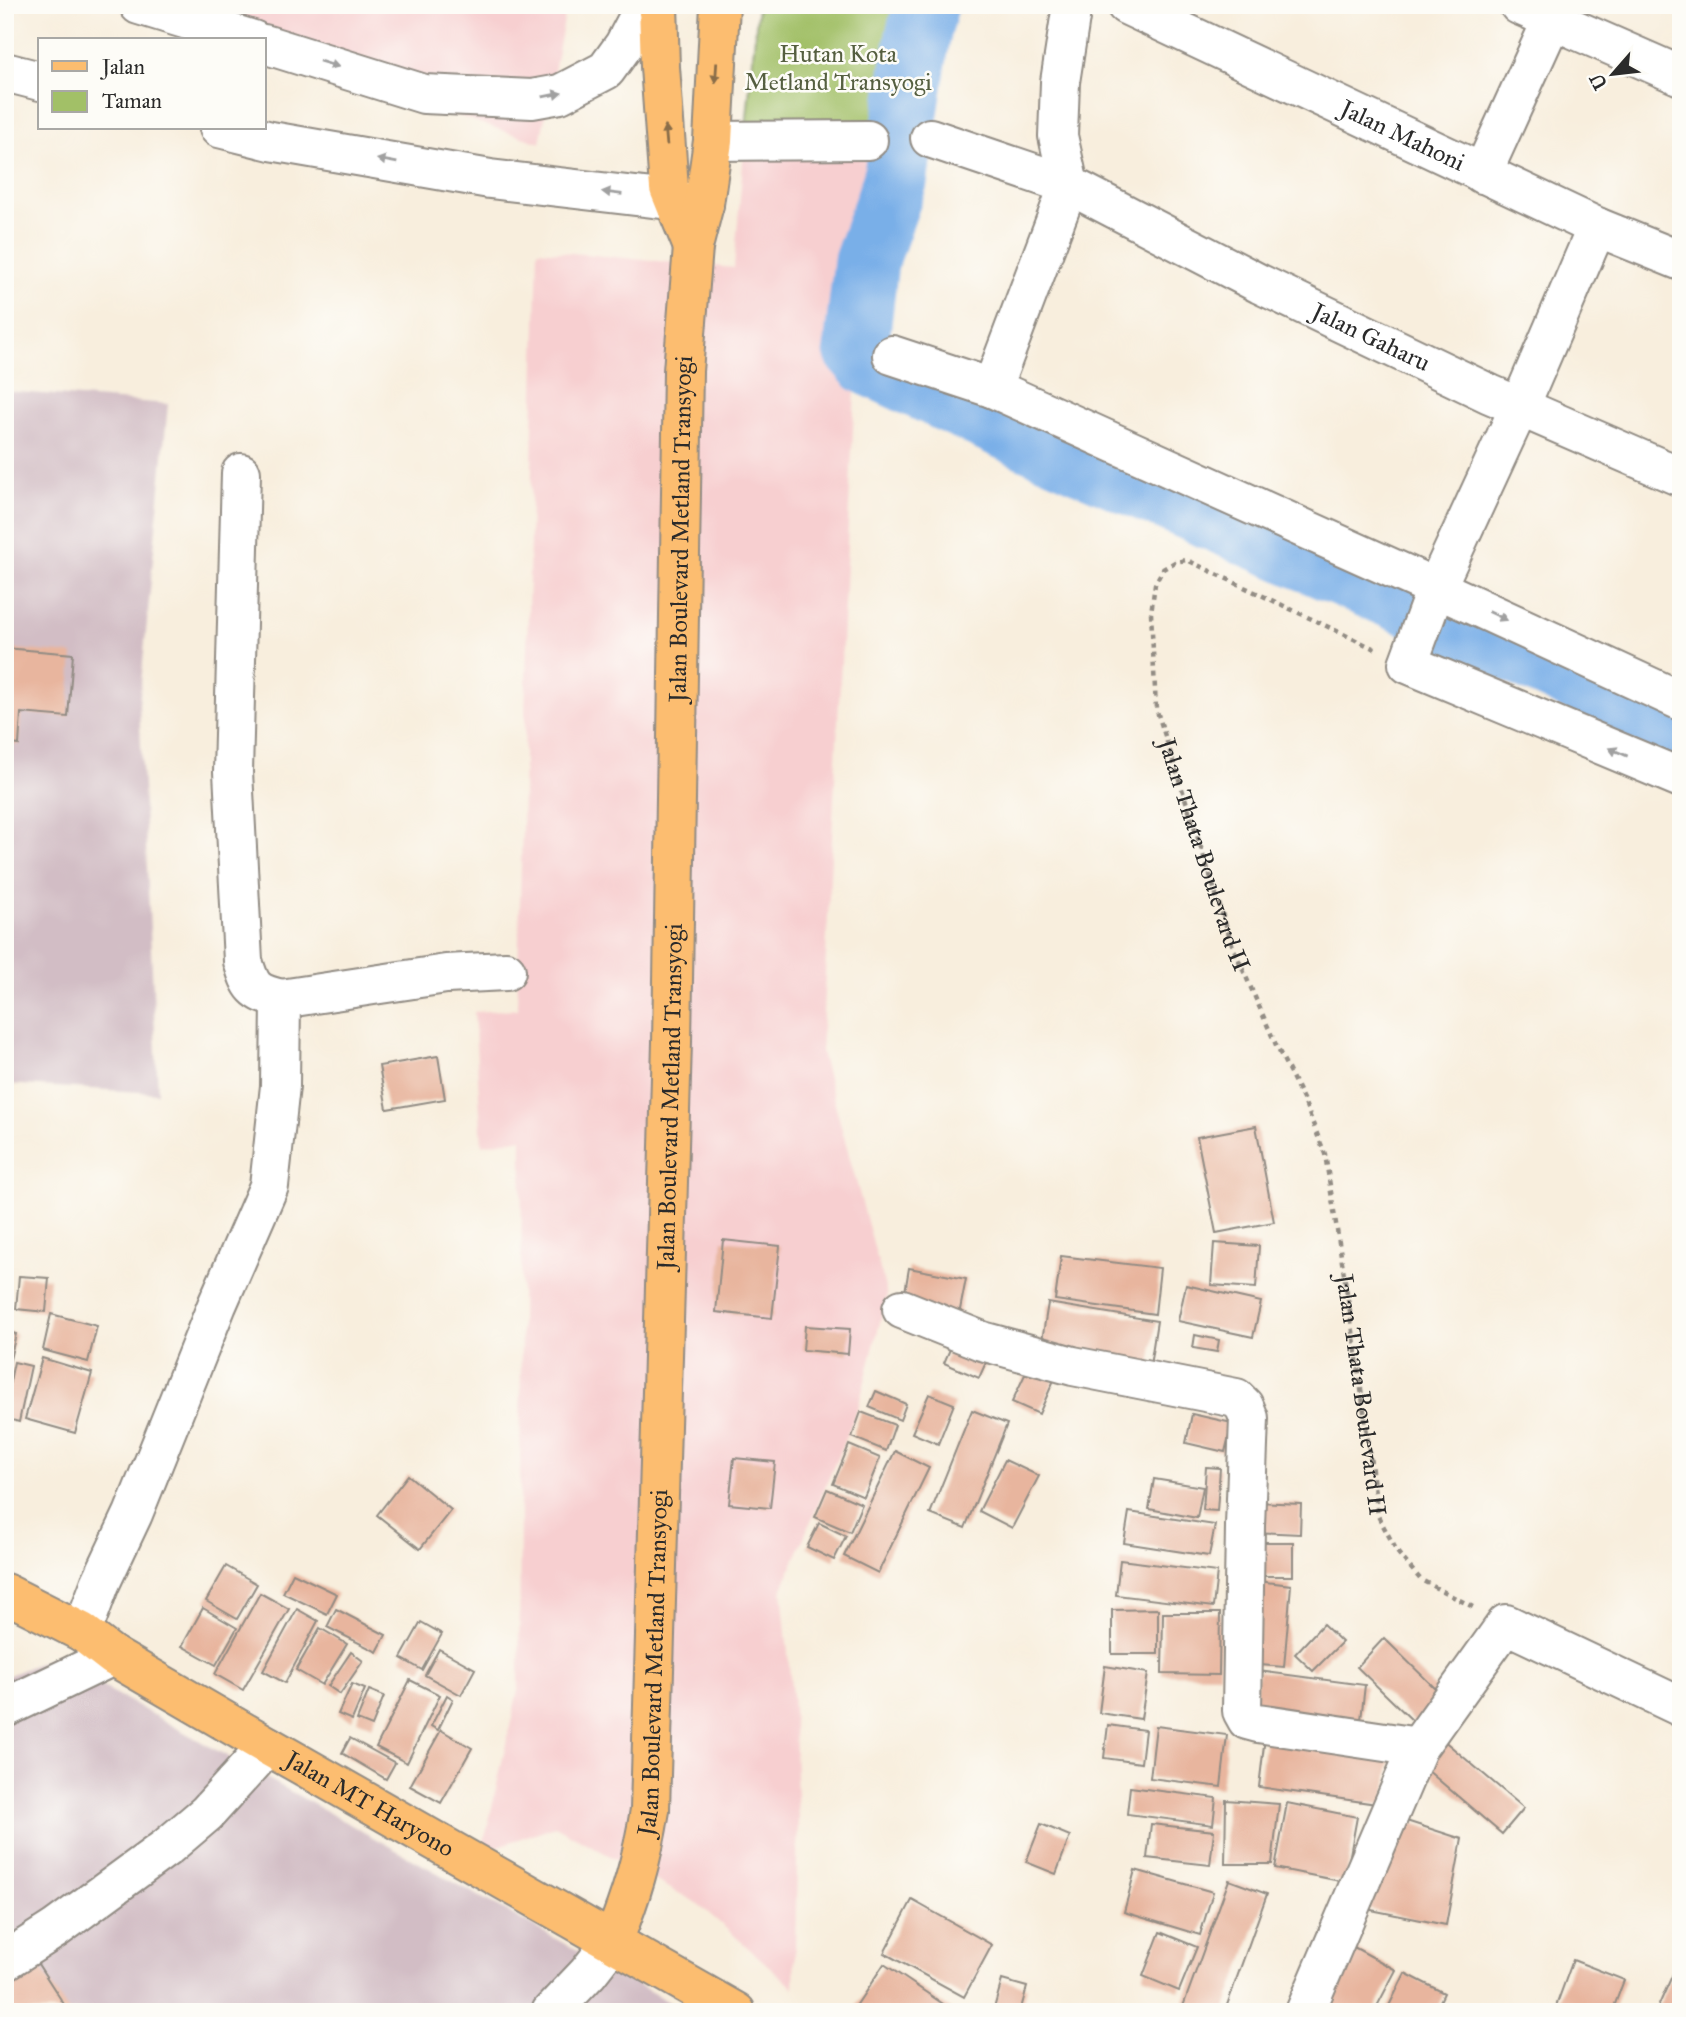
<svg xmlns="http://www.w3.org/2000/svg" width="1686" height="2017" font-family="'IM FELL Great Primer',serif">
<rect width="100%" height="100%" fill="#fdfcf7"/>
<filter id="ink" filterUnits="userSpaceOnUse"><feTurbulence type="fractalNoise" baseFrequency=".0143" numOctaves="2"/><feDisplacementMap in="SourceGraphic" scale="14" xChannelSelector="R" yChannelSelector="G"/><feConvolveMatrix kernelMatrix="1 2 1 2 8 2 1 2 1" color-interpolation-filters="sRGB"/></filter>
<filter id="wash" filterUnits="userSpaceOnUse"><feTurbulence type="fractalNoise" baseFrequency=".00686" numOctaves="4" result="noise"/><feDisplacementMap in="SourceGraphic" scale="28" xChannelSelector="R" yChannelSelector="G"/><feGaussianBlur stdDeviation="1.57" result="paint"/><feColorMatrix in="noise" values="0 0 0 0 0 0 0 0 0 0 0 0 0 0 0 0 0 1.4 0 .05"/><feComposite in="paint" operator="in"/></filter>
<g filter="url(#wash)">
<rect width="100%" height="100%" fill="#f8eedd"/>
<g fill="#f7cfd0">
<path d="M123,5h444l-27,138z"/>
<path d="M746,127l149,7 -38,218 -36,700 66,243 -29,113 -76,182 11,117 5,111 -4,170 -97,-85 -142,-77 -73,26 37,-166 3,-548 -40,7 -8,-133 43,-3 21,-759 196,18z"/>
</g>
<g fill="#d2bdc5">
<path d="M5,391l163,13 -29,300 19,389 -153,-9z"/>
<path d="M51,1658l636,354h-682v-335z"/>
</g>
<path fill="#a2c067" stroke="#667649" stroke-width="2" d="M758,5h170l-33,129 -149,-7z"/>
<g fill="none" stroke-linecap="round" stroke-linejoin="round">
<path stroke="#79afe8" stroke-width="65" d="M926,5l-8,31 -23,145 -29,81 -10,87 11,13 166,78 428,186 220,103"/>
</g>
<g id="blocks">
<g fill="#e8b59e">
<path d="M5,648l68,6 -5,63 -47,-4 -2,32 -14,-2z"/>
<path d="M438,1056l7,43 -58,10 -8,-43z"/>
<path d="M1256,1126l18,96 -58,11 -19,-96z"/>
<path d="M723,1240l57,6 -8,72 -56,-6z"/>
<path d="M1214,1243l45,3 -3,42 -45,-3z"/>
<path d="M1061,1256l99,12 -5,46 -100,-14z"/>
<path d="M909,1268l57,11 -7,36 -56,-11z"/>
<path d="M19,1276l30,2 -3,34 -30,-3z"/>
<path d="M1186,1285l75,17 -8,35 -75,-16z"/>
<path d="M1048,1303l109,18 -8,51 -109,-19z"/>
<path d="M51,1314l46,12 -9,36 -45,-12z"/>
<path d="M805,1326l45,3 -2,25 -45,-4z"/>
<path d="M5,1331l11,3 -10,42h-1z"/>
<path d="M957,1333l35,16 -13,29 -35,-15z"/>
<path d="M1195,1335l24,5 -2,12 -24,-4z"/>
<path d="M42,1358l50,15 -17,60 -50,-14z"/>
<path d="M14,1362l17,4 -12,56 -14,-4v-13z"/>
<path d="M1028,1368l26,12 -15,34 -27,-12z"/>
<path d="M876,1391l30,13 -6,16 -31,-13z"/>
<path d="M929,1394l25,10 -16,40 -26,-11z"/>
<path d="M972,1410l35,14 -42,104 -35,-14z"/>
<path d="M861,1412l34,13 -9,26 -34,-14z"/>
<path d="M1192,1414l40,9 -7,29 -39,-9z"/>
<path d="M849,1445l31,13 -16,39 -31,-13z"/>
<path d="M895,1451l34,17 -51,105 -34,-17z"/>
<path d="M734,1458l41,4 -5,46 -41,-4z"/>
<path d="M1005,1460l34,16 -27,52 -33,-17z"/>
<path d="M1206,1467l14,1 -3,43 -14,-1z"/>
<path d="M408,1475l43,35 -31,39 -43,-34z"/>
<path d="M1154,1479l49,8 -6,31 -48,-9z"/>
<path d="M827,1489l35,15 -12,28 -35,-15z"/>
<path d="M1254,1502l47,2 -1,30 -46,-2z"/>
<path d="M1129,1512l86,13 -6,31 -85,-13z"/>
<path d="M819,1523l27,13 -12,24 -27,-13z"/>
<rect x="1257" y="1542" width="36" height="34"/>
<path d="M1120,1560l97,12 -4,35 -97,-12z"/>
<path d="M226,1566l31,18 -20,35 -31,-18z"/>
<path d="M293,1573l44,21 -10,20 -44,-21z"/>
<path d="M1257,1581l34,4 -7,82 -34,-3z"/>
<path d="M260,1593l29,16 -46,81 -28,-16z"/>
<path d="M203,1608l34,20 -21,37 -34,-19z"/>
<path d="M297,1609l21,12 -33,62 -22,-12z"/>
<path d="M336,1609l50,26 -9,17 -50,-25z"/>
<path d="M1158,1609v45h-46v-44z"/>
<path d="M1163,1613h57l-1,62 -57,-1z"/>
<path d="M421,1622l21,12 -20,36 -21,-12z"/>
<path d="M1323,1624l19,18 -29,29 -18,-17z"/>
<path d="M320,1628l27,16 -25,41 -26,-15z"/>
<path d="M1384,1638l58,57 -27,28 -58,-56z"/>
<path d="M439,1649l36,20 -14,26 -36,-20z"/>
<path d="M351,1652l12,9 -23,33 -12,-8z"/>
<path d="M1105,1666l43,7 -7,46 -42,-6z"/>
<path d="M1258,1671l107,14 -5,43 -107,-14z"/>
<path d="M410,1680l30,15 -33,68 -31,-16z"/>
<path d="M352,1684l13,5 -13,31 -14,-6z"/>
<path d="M369,1690l15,6 -12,30 -15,-6z"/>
<path d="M447,1695l6,4 -15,31 -7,-4z"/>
<path d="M1108,1725l37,5 -4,33 -37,-5z"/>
<path d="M1156,1726l71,9 -6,52 -71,-9z"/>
<path d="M441,1730l31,18 -31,55 -31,-17z"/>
<path d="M1265,1737l126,18 -7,50 -125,-18z"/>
<path d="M350,1738l45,25 -9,16 -44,-26z"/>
<path d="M1442,1739l82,69 -22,26 -82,-70z"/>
<path d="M1130,1787l86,11 -3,27 -86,-11z"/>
<path d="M1226,1800l53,4 -7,60h-47z"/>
<path d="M1287,1803l70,14 -12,65 -70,-14z"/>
<path d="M1394,1817l68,22 -16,86 -80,-16z"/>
<path d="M1041,1824l29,12 -14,38 -30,-12z"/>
<path d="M1151,1824l63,7 -4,34 -63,-7z"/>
<path d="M1135,1870l78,22 -13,43 -76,-23z"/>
<path d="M1229,1880l38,14 -41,114 9,4h-54z"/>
<path d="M912,1900l80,45 -28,52 -80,-44z"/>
<path d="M1160,1932l37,15 -18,44 -36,-15z"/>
<path d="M1352,1946l44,24 -22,42h-56z"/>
<path d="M1681,1956v56h-13l-10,-5z"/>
<path d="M1573,1960l51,20 -12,32h-51l-6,-3z"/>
<path d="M36,1961l33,51h-64v-33z"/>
<path d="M884,1964l71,48h-90l-9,-6z"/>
<path d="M1405,1973l39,20 -9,19h-49z"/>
<path d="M1002,1980l25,7 -7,25h-27z"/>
</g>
</g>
</g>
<g filter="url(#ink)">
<use href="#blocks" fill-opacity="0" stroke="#928c84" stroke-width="2"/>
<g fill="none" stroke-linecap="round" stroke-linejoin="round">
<defs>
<g id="minor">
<path d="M139,5l114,35"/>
<path id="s2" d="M1126,5l471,222 84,34"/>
<path d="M1519,5l162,71"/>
<path d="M264,44l160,50 108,5 28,-5 46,-24 18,-25 21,-40"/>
<path d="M5,72l35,9"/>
<path d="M219,128l52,13 219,38 214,25"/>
<path id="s3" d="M930,138l139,47 191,99 230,110 191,83"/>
<path d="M713,141l155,-1"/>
<path d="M1482,174l70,-154"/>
<path d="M1597,227l-77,179 -84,182 -28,76 273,114"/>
<path d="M892,355l100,33 444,200 245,113"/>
<path d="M992,388l77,-203 -11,-49 2,-54 12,-77"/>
<path d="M241,473l-8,299 10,189c8,26 10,31 38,38"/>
<path d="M902,1309l80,32 91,25 163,32 8,8 5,12 -4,108 -3,185 5,9 11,3 160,24"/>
<path d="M82,1632l18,-48 33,-70 84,-209 52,-119 11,-100 1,-87 165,-25 60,-3"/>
<path d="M5,1708l108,-52"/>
<path d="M5,1961l50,-32 112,-82 40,-34 61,-67"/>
<path d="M551,2012l37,-39 25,-32"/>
<path d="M1305,2012l113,-265 88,-123 175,83"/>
</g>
<g id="major">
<path d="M658,5l2,62 9,121 24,59"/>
<path id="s4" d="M5,1593l77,39 31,24 155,90 468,266"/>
<path id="s5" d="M613,1941c19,-47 29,-81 37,-131l22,-768 11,-671 10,-124 11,-43 9,-63 7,-136"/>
</g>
</defs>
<use href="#minor" stroke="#928c84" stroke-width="42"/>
<use href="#major" stroke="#928c84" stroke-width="42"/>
<path stroke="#928c84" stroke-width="4.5" stroke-dasharray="5 5" stroke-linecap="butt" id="s1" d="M1375,649l-188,-89 -12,2 -12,7 -8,15 -4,29 5,95 77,239 43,98 28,56 21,53 30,190 23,172 20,37 23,27 52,27"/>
<use href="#minor" stroke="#fff" stroke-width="38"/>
<use href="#major" stroke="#fcbd6f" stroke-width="38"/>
</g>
<defs><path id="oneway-solid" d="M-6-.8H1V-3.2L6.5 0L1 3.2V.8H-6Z" transform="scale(1.75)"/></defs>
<g fill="#a0a0a0">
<use href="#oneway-solid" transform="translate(329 64) rotate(17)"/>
<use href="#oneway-solid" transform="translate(552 95) rotate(-12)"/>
<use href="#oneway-solid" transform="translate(387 161) rotate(-170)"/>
<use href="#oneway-solid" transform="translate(612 193) rotate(-173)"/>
<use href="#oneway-solid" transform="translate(1498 616) rotate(25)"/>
<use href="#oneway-solid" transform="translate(1618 752) rotate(-157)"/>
</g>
<g fill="#896d4a">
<use href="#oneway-solid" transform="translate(716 73) rotate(94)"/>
<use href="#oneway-solid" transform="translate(666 135) rotate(-95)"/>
</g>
</g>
<g text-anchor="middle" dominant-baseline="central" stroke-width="5" stroke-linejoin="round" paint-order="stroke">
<g font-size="24" fill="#555f40" stroke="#fdfcf7">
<text x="838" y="54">Hutan Kota<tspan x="838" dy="28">Metland Transyogi</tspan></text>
</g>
<g font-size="24" fill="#2b2b2b" stroke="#fdfcf7">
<text stroke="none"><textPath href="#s2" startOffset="306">Jalan Mahoni</textPath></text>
<text stroke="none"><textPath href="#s3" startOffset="485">Jalan Gaharu</textPath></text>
<text stroke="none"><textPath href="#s5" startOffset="1418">Jalan Boulevard Metland Transyogi</textPath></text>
<text stroke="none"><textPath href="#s1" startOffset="530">Jalan Thata Boulevard II</textPath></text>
<text stroke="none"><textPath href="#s5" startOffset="850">Jalan Boulevard Metland Transyogi</textPath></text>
<text stroke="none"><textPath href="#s1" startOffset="1097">Jalan Thata Boulevard II</textPath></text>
<text stroke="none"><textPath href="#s5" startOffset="284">Jalan Boulevard Metland Transyogi</textPath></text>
<text stroke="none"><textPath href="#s4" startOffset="422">Jalan MT Haryono</textPath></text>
</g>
</g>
<rect width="1686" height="2017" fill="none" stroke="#fdfcf7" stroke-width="28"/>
<rect x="38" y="38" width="228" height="91" fill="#fdfcf7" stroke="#a9a8a5" stroke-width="2"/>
<rect x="52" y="61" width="35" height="10" fill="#fcbd6f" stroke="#a9a8a5" stroke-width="2"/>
<text x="102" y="74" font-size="21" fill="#2b2b2b">Jalan</text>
<rect x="52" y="91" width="35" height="21" fill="#a2c067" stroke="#a9a8a5" stroke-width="2"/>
<text x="102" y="108" font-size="21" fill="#2b2b2b">Taman</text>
<g transform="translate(1613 74) rotate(242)" stroke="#fdfcf7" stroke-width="5" paint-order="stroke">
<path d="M0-5L12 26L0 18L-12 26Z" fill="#2b2b2b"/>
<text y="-10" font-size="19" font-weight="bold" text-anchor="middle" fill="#2b2b2b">U</text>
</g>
</svg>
